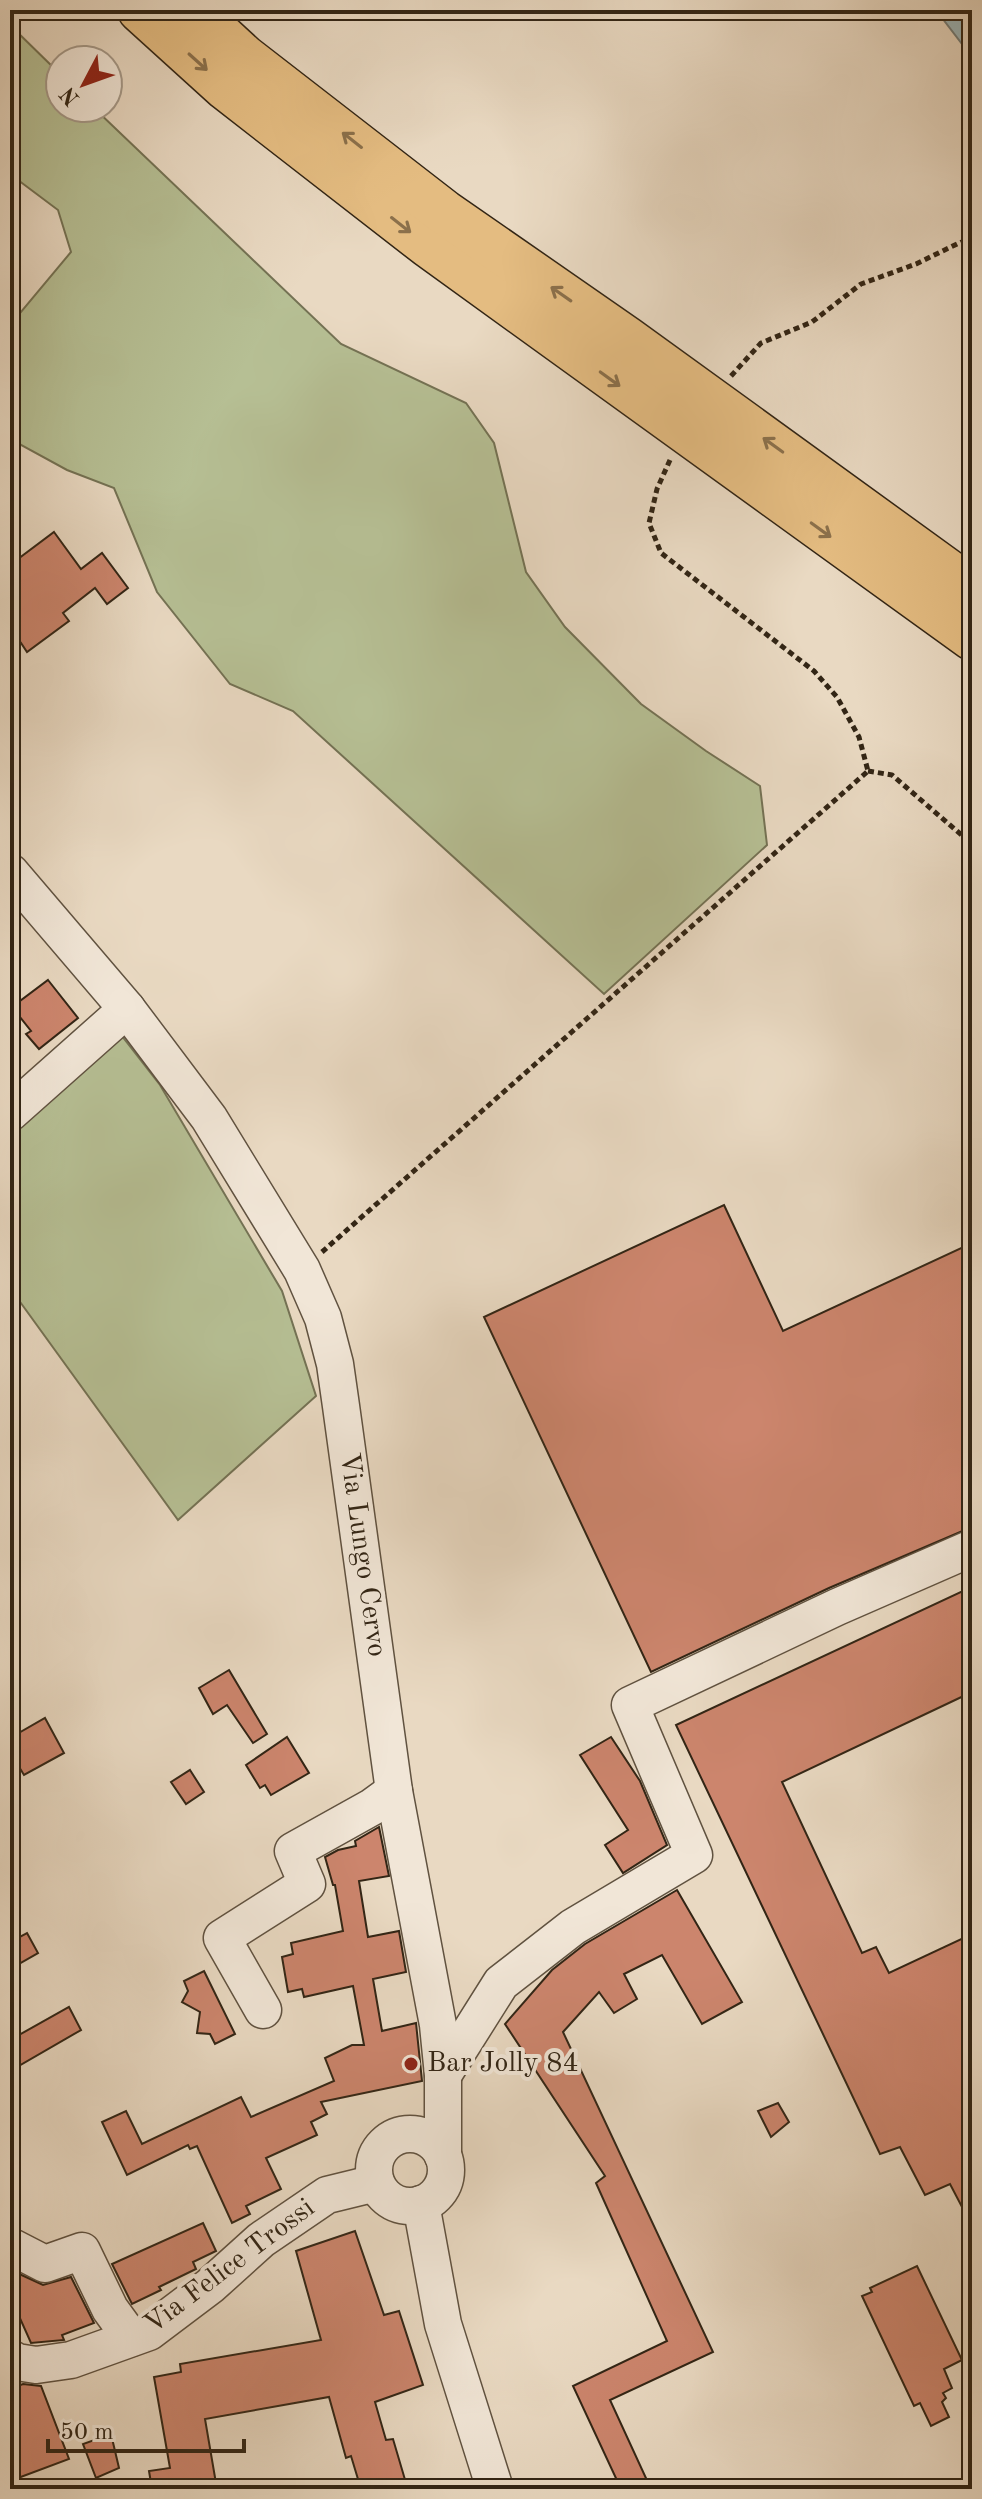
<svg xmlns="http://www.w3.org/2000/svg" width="982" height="2499" font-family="'Old Standard TT',serif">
<rect width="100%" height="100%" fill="#e9d9c2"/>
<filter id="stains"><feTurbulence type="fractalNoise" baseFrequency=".0025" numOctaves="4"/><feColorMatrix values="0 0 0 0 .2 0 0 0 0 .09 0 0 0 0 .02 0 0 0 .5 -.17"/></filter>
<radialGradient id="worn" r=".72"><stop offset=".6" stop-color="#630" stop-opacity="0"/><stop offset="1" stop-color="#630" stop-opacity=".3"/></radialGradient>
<g fill="#b6bf94" stroke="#747254" stroke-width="2">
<path d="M10,25l50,49v34h34l247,236 125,59 28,40 32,129 39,55 76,77 65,47 54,35 7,59 -163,149 -311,-283 -63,-27 -73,-92 -43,-104 -47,-18 -57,-31v-114l61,-73 -13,-42 -48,-36z"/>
<path d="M118,1031l42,54 122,206 34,105 -138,124 -168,-232v-162z"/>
</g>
<path fill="#9cb8bd" stroke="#727d7a" stroke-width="2" d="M936,10h36v47z"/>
<g fill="#cc856d" stroke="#322515" stroke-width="2">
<path d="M54,532l27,37 21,-16 26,35 -21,16 -12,-16 -32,25 6,8 -42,31 -6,-9 -11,8v-86z"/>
<path d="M48,980l30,38 -39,31 -13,-15 5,-3 -19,-24z"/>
<path d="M724,1205l59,126 189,-88v284l-143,61 -178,84 -167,-355z"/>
<path d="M965,1590l7,14v88l-190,90 80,171 14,-6 13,26 83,-39v292l-22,-42 -25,11 -25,-48 -20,7 -204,-429z"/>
<path d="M229,1670l38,64 -14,9 -26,-38 -14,9 -14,-26z"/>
<path d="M45,1718l19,35 -40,22 -14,-23v-14z"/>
<path d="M287,1737l22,36 -38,22 -6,-10 -5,3 -14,-23z"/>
<path d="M611,1737l29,44 27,64 -44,28 -18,-28 23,-15 -48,-75z"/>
<path d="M190,1770l14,22 -18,12 -15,-22z"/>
<path d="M379,1827l10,49 -30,5 9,56 31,-6 7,41 -33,7 9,52 34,-8 6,58 -101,21 6,12 -16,8 6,13 -51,23 15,31 -35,17 4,8 -18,9 -35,-77 -7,3 -2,-4 -61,30 -25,-53 24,-11 16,33 99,-47 10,20 83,-36 -9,-23 27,-13h12l-11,-59 -49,11 -2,-8 -14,3 -6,-35 11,-3 -2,-11 52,-12 -8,-46h-2l-8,-28 13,-7 18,-4 -1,-5z"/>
<path d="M677,1890l65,112 -40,22 -40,-69 -38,19 13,25 -23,14 -15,-21 -36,40 150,320 -103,48 41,89h-30l-48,-103 94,-45 -71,-158 9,-7 -100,-152 47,-54 33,-26z"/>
<path d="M27,1933l11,20 -28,16v-27z"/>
<path d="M204,1971l31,63 -20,10 -5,-10 -13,-1 3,-21 -18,-10 6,-11 -4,-10z"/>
<path d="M69,2007l12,23 -71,41v-31z"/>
<path d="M778,2103l11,19 -18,15 -13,-26z"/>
<path d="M203,2223l13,28 -23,11 3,7 -37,18 2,3 -29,14 -20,-40z"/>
<path d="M355,2231l29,84 15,-4 24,74 -48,17 11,38 7,-1 13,44 -20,6h-25l-10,-33 -5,2 -17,-61 -124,22 12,70h-65l-3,-18 21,-3 -16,-91 27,-5 -1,-8 141,-24 -25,-89z"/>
<path d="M917,2266l45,94 -18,9 8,19 -9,5 3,5 -4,4 7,15 -18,9 -11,-23 -6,3 -52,-110 10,-4 -2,-4z"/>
<path d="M15,2272l28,13 28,-8 23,46 -32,12 2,5 -33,3 -21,-47v-20z"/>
<path d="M23,2384l18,2 28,73 -59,22v-92z"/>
<path d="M111,2434l8,34 -23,10 -13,-34z"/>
</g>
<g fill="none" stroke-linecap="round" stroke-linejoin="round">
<defs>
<g id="minor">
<path d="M10,872l117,137 82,109 93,152 21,48 12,46 6,42 53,385 44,234 5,50v81"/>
<path d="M10,1113l117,-104"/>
<path d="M263,2010l-41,-72 85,-54 -14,-33 79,-44 22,-16"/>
<path d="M443,2075l58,-92 72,-56 121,-72 -64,-150 207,-98 135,-59"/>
<circle cx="410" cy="2170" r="36"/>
<path d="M421,2204l22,120 52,165"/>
<path d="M10,2246l35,18 37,-13 28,58 21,29"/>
<path d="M10,2358l7,4 19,3 35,-5 78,-28 61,-46 51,-46 66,-45 49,-12"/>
</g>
<g id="highway">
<path d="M140,10l86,78 202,157 544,393"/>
<path d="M193,10l51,47 200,155 183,127 345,250"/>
</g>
</defs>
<use href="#minor" stroke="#605240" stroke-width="39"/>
<use href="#highway" stroke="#322515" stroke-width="47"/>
<g stroke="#322515" stroke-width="5" stroke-dasharray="6 4" stroke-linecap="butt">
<path d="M731,376l30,-33 51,-21 49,-38 55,-20 47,-23 9,-22"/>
<path d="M670,460l-13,29 -8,34 12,30 153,118 23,26 22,40 9,34"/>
<path d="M868,771l24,4 80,69"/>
<path d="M322,1252l546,-481"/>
</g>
<use href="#minor" stroke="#f1e6d7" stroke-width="36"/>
<use href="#highway" stroke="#e4bc81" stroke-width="44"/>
</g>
<defs><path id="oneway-shaft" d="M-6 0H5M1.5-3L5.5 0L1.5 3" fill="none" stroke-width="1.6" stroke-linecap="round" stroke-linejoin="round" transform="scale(2)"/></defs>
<g stroke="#8b704b">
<use href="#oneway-shaft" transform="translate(198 62) rotate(42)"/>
<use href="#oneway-shaft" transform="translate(352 140) rotate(-142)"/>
<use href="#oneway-shaft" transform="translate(401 225) rotate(38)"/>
<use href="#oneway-shaft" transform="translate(561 294) rotate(-145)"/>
<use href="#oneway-shaft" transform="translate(610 379) rotate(36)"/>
<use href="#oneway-shaft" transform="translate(773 445) rotate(-144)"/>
<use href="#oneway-shaft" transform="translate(821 530) rotate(36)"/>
</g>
<circle fill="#8f2418" stroke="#f1e6d7" stroke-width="3" cx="411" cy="2064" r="8"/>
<g text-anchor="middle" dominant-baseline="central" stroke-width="8" stroke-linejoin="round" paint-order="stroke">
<g font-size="28" fill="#322515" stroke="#f1e6d7">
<text transform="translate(362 1555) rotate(82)">Via Lungo Cervo</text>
<text transform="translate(230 2267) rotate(-37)">Via Felice Trossi</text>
</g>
<g font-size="28" fill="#322515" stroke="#f1e6d7" text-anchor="start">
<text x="427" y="2064">Bar Jolly 84</text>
</g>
</g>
<rect width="982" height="2499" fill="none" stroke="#e9d9c2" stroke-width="40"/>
<rect x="12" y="12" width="958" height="2475" fill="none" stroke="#322515" stroke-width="4"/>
<rect x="20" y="20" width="942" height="2459" fill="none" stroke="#322515" stroke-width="2"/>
<g transform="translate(84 84) rotate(229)"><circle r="38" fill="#f1e6d7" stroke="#a59989" stroke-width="2"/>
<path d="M0-6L14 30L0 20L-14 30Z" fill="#8f2418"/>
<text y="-12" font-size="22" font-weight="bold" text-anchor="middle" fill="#322515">N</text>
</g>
<path d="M48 2439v12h196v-12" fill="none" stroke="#322515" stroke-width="4"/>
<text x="60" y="2439" font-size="24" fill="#322515" stroke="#f1e6d7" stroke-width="6" paint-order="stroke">50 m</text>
<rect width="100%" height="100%" filter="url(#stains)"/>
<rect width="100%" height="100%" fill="url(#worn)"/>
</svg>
